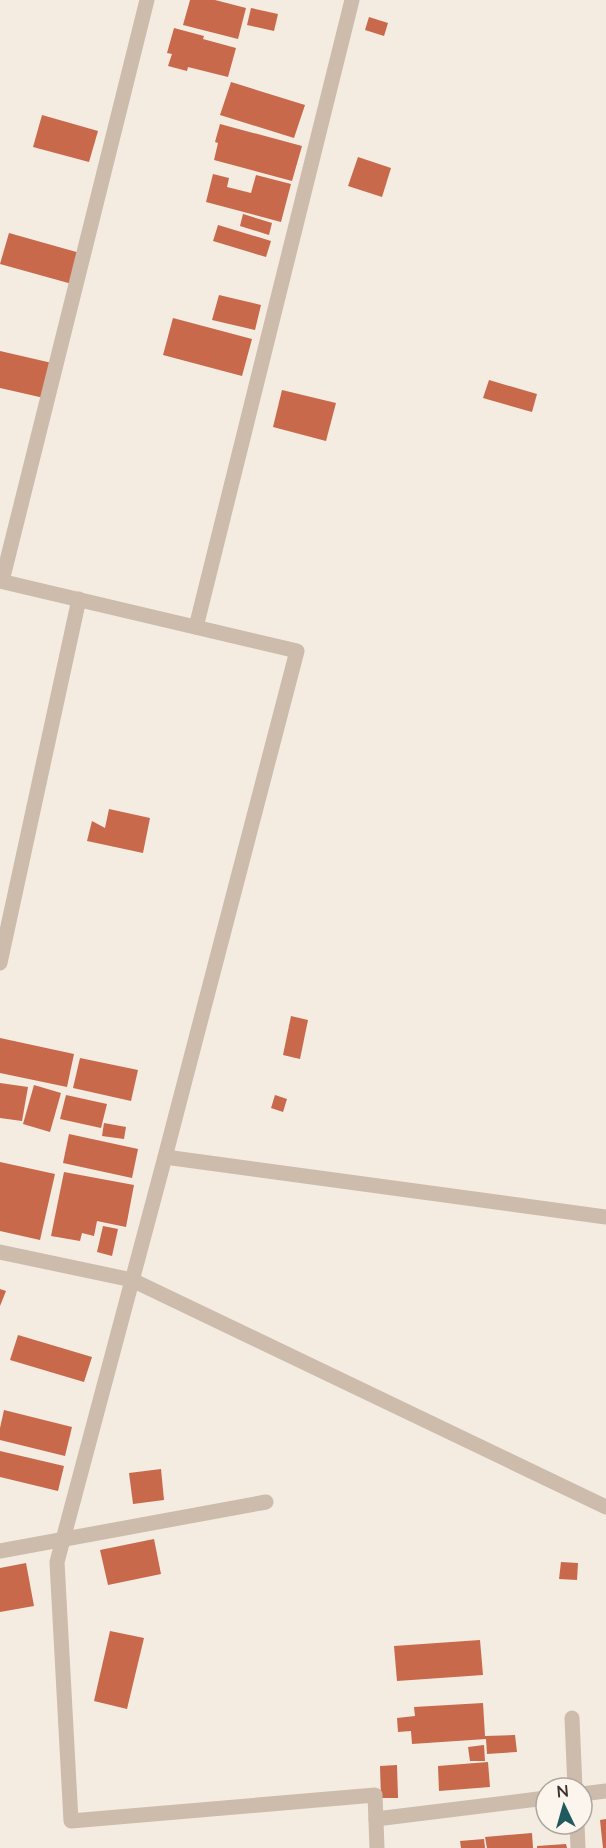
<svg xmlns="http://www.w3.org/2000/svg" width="606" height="1848" font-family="Lato,sans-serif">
<rect width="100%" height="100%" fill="#f4ebe1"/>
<g fill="#c8694b">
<path d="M190,0h25l31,8 -8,31 -55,-14z"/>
<path d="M251,8l27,6 -4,17 -27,-6z"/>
<path d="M369,17l19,6 -4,13 -19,-6z"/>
<path d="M174,28l30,8 -1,3 33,9 -8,29 -40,-10 -1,4 -19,-5 4,-12 -5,-1z"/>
<path d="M231,82l74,23 -11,33 -74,-23z"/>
<path d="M42,115l56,16 -9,31 -56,-15z"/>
<path d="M220,124l82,22 -10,35 -78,-21 4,-17 -3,-1z"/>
<path d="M358,157l33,11 -9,29 -34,-11z"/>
<path d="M213,174l16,4 -2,9 24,6 5,-18 35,9 -10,38 -75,-20z"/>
<path d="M243,214l29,9 -3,12 -29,-9z"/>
<path d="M218,225l53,16 -5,16 -53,-16z"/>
<path d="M9,233l71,20 -8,31 -72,-20z"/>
<path d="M219,295l42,10 -6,25 -43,-10z"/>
<path d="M173,318l79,21 -10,37 -79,-21z"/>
<path d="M0,351l52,12 -8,35 -44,-10z"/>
<path d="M489,380l48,14 -5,18 -49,-14z"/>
<path d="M282,390l54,13 -10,38 -53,-14z"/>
<path d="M109,809l41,9 -7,35 -56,-12 5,-20 13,7z"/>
<path d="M291,1016l17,4 -8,39 -17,-4z"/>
<path d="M0,1038l74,16 -7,33 -67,-14z"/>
<path d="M80,1058l58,12 -7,31 -58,-13z"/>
<path d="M0,1083l28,4 -6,34 -22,-3z"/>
<path d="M34,1085l27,8 -11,39 -27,-8z"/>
<path d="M66,1095l41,9 -6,24 -41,-9z"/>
<path d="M275,1095l12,4 -4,13 -12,-4z"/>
<path d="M104,1123l22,4 -2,12 -22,-3z"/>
<path d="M69,1134l69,15 -6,29 -69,-15z"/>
<path d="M0,1162l55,12 -15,66 -40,-9z"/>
<path d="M64,1172l70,13 -8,42 -29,-6 -3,15 -12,-3 -2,8 -29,-5z"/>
<path d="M103,1226l15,3 -6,27 -15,-4z"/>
<path d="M0,1289l6,2 -6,15z"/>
<path d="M18,1335l74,22 -8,25 -74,-22z"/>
<path d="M4,1410l68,17 -7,29 -65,-16v-12z"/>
<path d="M0,1451l64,15 -6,25 -58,-14z"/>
<path d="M161,1469l3,31 -31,4 -4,-31z"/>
<path d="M154,1539l7,35 -53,11 -8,-35z"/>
<path d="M561,1562l17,1 -1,17 -18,-1z"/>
<path d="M26,1563l8,43 -34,6v-44z"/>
<path d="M110,1631l34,7 -17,71 -33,-8z"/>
<path d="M480,1640l3,35 -86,6 -3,-35z"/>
<path d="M483,1703l2,33 30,-1 2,17 -30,2 -1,-15 -74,5 -1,-13 -13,1 -1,-14 18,-2 -1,-9z"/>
<path d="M484,1745l1,16h-15l-2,-14z"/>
<path d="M488,1762l2,25 -51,4 -1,-25z"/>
<path d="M397,1765l1,33h-17l-1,-32z"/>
<path d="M606,1819v29h-3l-3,-28z"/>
<path d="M532,1833l1,15h-46l-2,-11z"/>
<path d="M484,1839l1,9h-24l-1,-7z"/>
<path d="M566,1844l1,4h-30v-2z"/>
</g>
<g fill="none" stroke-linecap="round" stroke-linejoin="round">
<g stroke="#cdbbac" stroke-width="15">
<path d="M0,581l297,70 -132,506 -108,405 14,259 304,-26 2,53"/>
<path d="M2,581l145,-581"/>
<path d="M196,627l156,-627"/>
<path d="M0,963l79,-364"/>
<path d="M165,1157l441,60"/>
<path d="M0,1252l132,28 474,227"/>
<path d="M0,1551l266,-49"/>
<path d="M572,1718l3,70"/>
<path d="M582,1794l24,-3"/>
<path d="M376,1819l170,-21"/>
<path d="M577,1824l1,24"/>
</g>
</g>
<g transform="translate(564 1806) rotate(355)"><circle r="28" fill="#fbf5ee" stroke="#aea6a0" stroke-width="1.5"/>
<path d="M0-4.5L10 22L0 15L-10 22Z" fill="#1f5a5e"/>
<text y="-9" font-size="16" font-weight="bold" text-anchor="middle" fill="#3b302b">N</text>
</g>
</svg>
